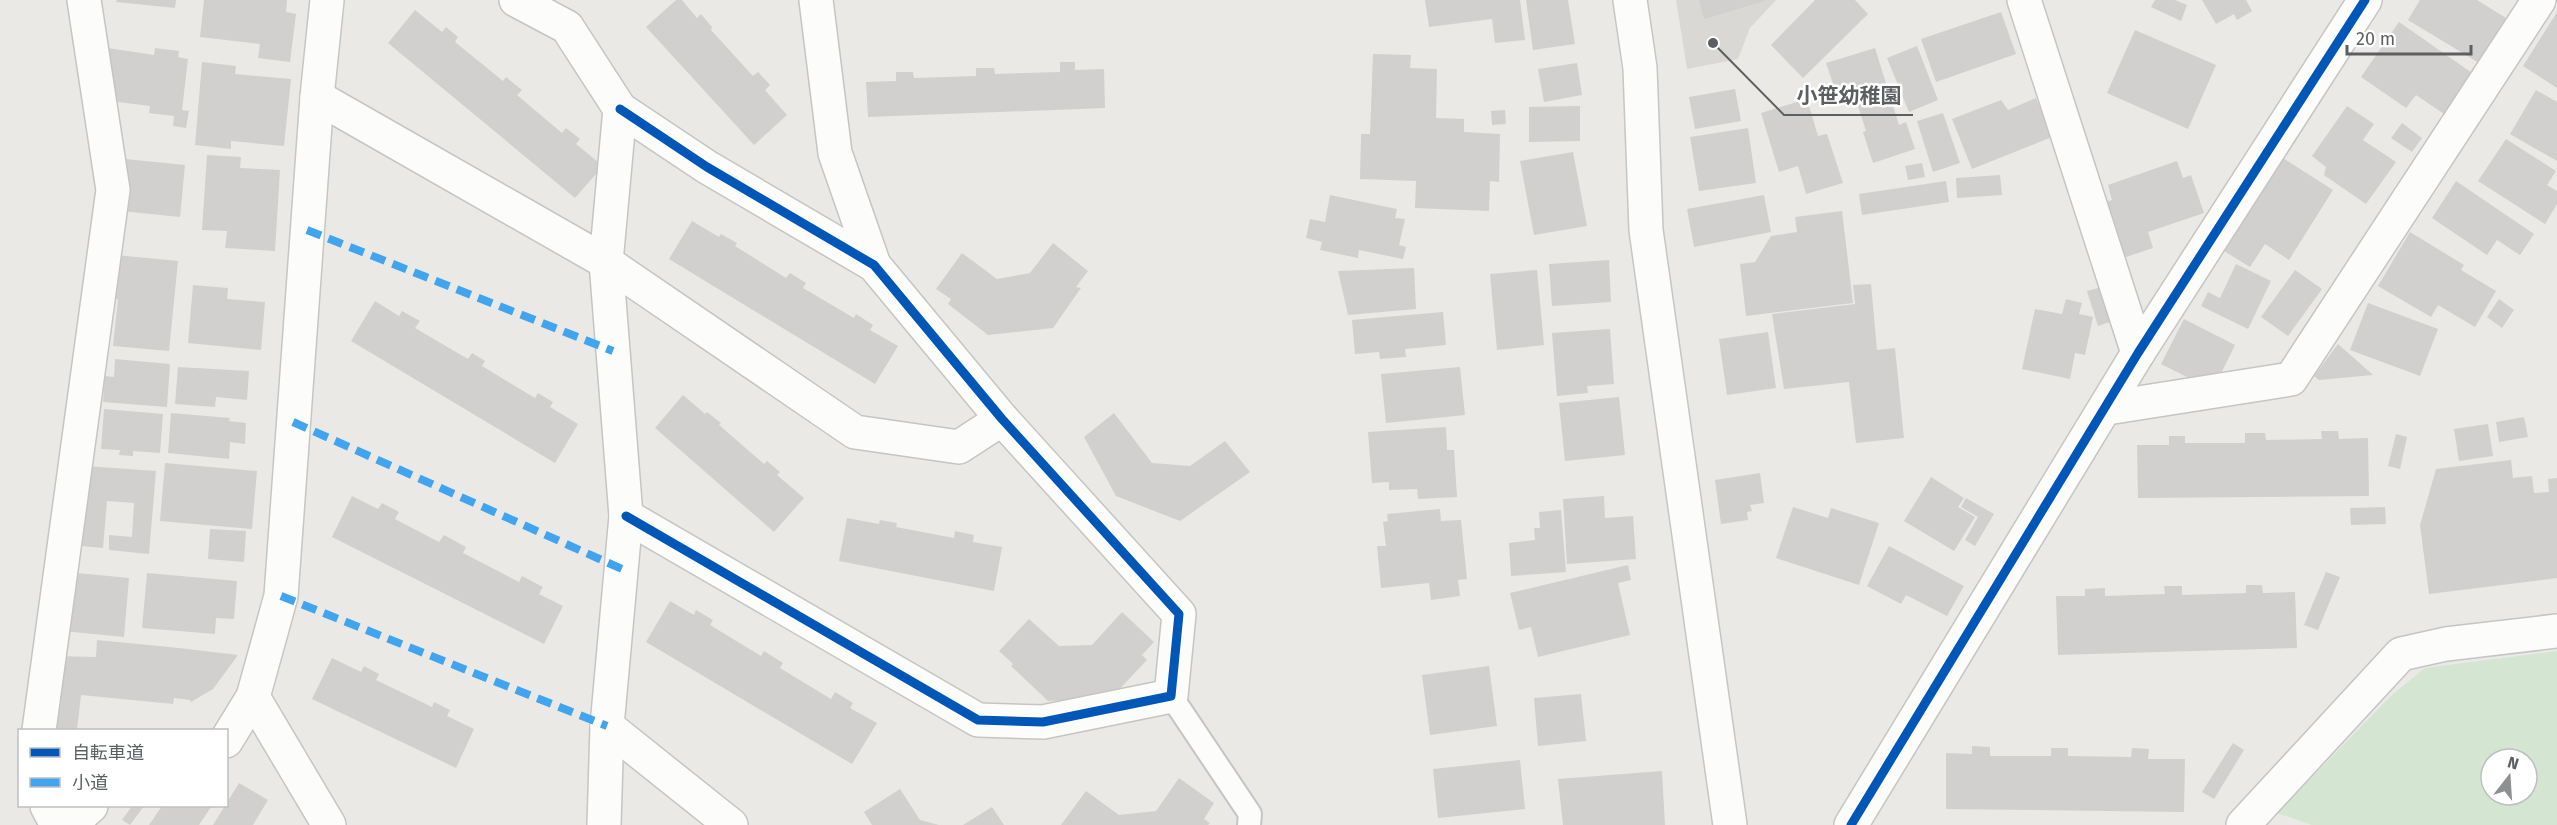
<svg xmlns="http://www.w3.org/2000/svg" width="2557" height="825" font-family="'Fira Sans','Noto Sans JP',sans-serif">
<rect width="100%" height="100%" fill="#eae9e5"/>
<path fill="#dad8d4" d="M1676,0h100l-26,28 -12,31 -51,10z"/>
<path fill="#d4e5d2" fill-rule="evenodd" d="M2557,651v174h-245l-35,-12 116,-119 32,-26zM2491,759h36v36h-36z"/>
<g fill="#d1d0ce">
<path d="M117,0h59l-1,8 -59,-6z"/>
<path d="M204,0h83l-1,12 10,2 -6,48 -32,-4 2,-14 -60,-7z"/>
<path d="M676,0h6l15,18 4,-4 11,13 -1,3 42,46 5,-4 12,13 -5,5 22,25 -33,30 -108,-118z"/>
<path d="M1425,0h95l5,40 -30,3 -3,-24 -63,8z"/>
<path d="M1526,0h42l7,44 -42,6z"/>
<path d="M1699,0h66v1l-61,18z"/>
<path d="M1815,0h40l13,14 -65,64 -32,-33z"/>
<path d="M2155,0h20l12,5 -6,16 -30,-14z"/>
<path d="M2202,0h44l6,11 -15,9 -3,-6 -18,10z"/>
<path d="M2420,0h57l29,18 -27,45 -71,-43z"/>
<path d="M415,10l27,22 4,-5 12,10 -3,5 48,39 3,-4 16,13 -5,5 45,38 4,-5 14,11 -4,5 27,22 -28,32 -187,-155z"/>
<path d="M2001,12l15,42 -80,28 -15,-43z"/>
<path d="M2557,12v76l-34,-22z"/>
<path d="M2399,22l76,53 -28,41 -31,-21 -10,13 -45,-31z"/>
<path d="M2135,30l81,35 -28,64 -81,-36z"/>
<path d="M1917,46l21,54 -29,12 -22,-54z"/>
<path d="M108,48l46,7 1,-7 24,3 -1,6 10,2 -6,51 7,1 -3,17 -13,-2 1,-10 -25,-3 1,-7 -40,-5 -7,-12z"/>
<path d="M1875,48l24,77 7,-3 9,27 -42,14 -10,-31 3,-1 -11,-34 -16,4 -13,-38z"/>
<path d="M1373,54l38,1 -1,13 27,1 -1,49 28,1v13l36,2 -1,48 -9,-1 -1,30 -74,-3 1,-27 -56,-2 1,-45h9z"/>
<path d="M202,62l34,4 -1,8 56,5 -7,67 -53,-5v8l-36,-4z"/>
<path d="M1060,62h15v8l29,-1 1,39 -237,9 -2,-35 30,-1v-9h17l1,6 62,-2v-8h18l1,6 65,-2z"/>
<path d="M1577,63l5,32 -38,7 -6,-33z"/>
<path d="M1735,89l6,32 -46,8 -6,-32z"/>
<path d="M2536,90l21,12v59l-47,-27z"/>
<path d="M2036,98l16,39 -80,32 -20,-50 49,-19 7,10z"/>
<path d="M1807,99l11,37 9,-2 16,49 -37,11 -8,-28 -19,6 -18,-59z"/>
<path d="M1580,106v35l-51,1v-35z"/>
<path d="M2347,106l27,18 -11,16 33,22 -30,42 -42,-29 2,-8 -14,-11z"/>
<path d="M1505,110l1,14 -14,1 -1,-14z"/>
<path d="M1943,113l17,50 -27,9 -16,-51z"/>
<path d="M2402,123l20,15 -10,14 -21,-14z"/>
<path d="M1748,128l8,55 -57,8 -9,-54z"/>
<path d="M2506,139l50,32 -9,14 10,6v13l-12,20 -67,-43z"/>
<path d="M1573,152l14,74 -53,9 -14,-74z"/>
<path d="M207,155l34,2 -1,11 40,2 -5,81 -50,-3 2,-17 -25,-1z"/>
<path d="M2283,158l50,32 -44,70 -24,-16 -15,23 -26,-16z"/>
<path d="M125,159l60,6 -5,52 -59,-6z"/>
<path d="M2177,161l6,17 8,-3 13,38 -56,19 5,16 -30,10 -20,-55 9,-3 -4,-15z"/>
<path d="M1922,163l3,14 -17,3 -3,-14z"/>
<path d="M2000,175l2,20 -45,3 -1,-20z"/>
<path d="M1946,181l3,21 -87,13 -3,-21z"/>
<path d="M2456,181l78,53 -14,21 -23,-15 -10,15 -55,-37z"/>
<path d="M1330,195l67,14 -2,9 10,1 -6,26 7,2 -3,12 -44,-9 -1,8 -38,-8 2,-8 -16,-4 4,-19 15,3z"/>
<path d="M1764,195l7,37 -77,15 -7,-38z"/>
<path d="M1842,211l11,92 -107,13 -6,-52 15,-2 16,-26 26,-4 -2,-15z"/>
<path d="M692,221l27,16 2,-3 16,9 -2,3 51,32 4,-5 16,10 -3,5 51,30 2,-4 17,11 -3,5 28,16 -23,38 -206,-125z"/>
<path d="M2410,232l54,33 -3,5 35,21 -21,36 -37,-22 -7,12 -53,-31z"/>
<path d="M1053,243l35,28 -12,16 5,1 -28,40 -65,7 -40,-31 3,-5 -15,-10 26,-36 35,26 33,-6z"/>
<path d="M105,254l73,7 -9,90 -56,-5 5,-47 -17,-2z"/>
<path d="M1609,260l2,42 -59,4 -3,-42z"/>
<path d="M2236,264l35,17 -23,48 -47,-23 7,-14 12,6z"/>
<path d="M1414,268l2,41 -68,6 -10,-44z"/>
<path d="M1537,270l7,75 -47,5 -7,-76z"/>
<path d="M2295,270l27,19 -34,47 -27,-19z"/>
<path d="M1871,284l6,66 18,-2 9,90 -48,5 -7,-61 -65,7 -12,-75 83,-10 -2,-19z"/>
<path d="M193,285l35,3 -1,11 38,3 -4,48 -73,-7z"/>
<path d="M2102,287l11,34 -15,5 -11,-35z"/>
<path d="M2066,299l16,4 -3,11 14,3 -8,38 -10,-2 -5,26 -48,-10 13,-60 27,5z"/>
<path d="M2499,299l15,11 -12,18 -15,-11z"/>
<path d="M375,301l24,15 3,-5 18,10 -5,7 53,31 4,-6 13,8 -3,5 53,32 3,-5 15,9 -3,5 28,17 -23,39 -204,-122z"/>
<path d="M2368,303l70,26 -18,47 -70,-26z"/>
<path d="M1443,312l3,33 -41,4 1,8 -26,2 -1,-7 -24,2 -3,-34z"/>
<path d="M2184,319l51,26 -22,45 -52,-26z"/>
<path d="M1610,329l4,55 -27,2 1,7 -31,3 -5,-63z"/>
<path d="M1768,332l8,56 -49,7 -8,-56z"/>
<path d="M2338,344l35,31 -54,5 -5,-4z"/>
<path d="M115,359l55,5 -3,43 -64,-5 2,-26 9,1z"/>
<path d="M178,367l71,4 -2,29 -31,-3 -1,10 -40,-3z"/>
<path d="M1460,367l5,48 -79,8 -5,-49z"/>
<path d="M683,395l22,19 2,-2 14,11 -2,2 45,39 3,-3 13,11 -3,3 27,23 -30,34 -119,-104z"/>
<path d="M1619,397l6,58 -60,6 -6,-58z"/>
<path d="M104,409l59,5 -3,39 -27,-2v5l-14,-1 1,-5 -19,-1z"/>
<path d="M171,413l59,5 -1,3 17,2 -1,21 -15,-2 -1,17 -61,-6z"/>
<path d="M1114,413l38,50 38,3 35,-25 25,31 -70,49 -64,-25 -32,-59z"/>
<path d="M2524,417l4,20 -29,5 -3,-20z"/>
<path d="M2488,424l5,32 -34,5 -5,-32z"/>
<path d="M1446,427l1,23h7l3,47 -39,2 -1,-10 -28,1v-8l-17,1 -4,-51z"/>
<path d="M2321,431h17l1,8 29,-1 1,58 -231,2 -1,-53h32v-9h16v7h60v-10h20l1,7 56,-1z"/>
<path d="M2396,434l11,3 -7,32 -12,-3z"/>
<path d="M2511,460l2,18 19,-2 2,17 15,-1 -1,-13 9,-1v100l-128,16 -9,-69 16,-56z"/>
<path d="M165,463l92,8 -5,58 -92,-8z"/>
<path d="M86,466l70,5 -7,83 -40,-4v-15l23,2 2,-34 -27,-2 -4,47 -32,-3z"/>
<path d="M1760,473l4,30 -14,2 2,6 -5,1 1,8 -27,4 -6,-44z"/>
<path d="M1931,477l33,21 -6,9 17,10 -21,34 -50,-30z"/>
<path d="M352,496l26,13 4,-6 17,9 -4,7 44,23 5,-7 22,12 -3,6 56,29 3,-6 21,11 -4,7 24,12 -19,38 -212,-107z"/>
<path d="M1604,496l1,22 28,-2 3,43 -69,5 -4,-65z"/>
<path d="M1966,498l28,16 -19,32 -10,-6 13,-23 -17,-10z"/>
<path d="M1793,507l35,11 3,-10 48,15 -20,62 -83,-27z"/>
<path d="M2385,507l1,17 -35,1 -1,-17z"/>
<path d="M1440,509l1,12 20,-1 6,59 -9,1 2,16 -29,4 -2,-17 -48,5 -4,-42h9l-3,-24 5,-1 -1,-7z"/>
<path d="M1561,510l5,62 -55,4 -2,-33 26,-3 -1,-12h6l-1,-16z"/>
<path d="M847,518l32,6 1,-4 17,3 -1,4 58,11 1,-7 19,4 -1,7 29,5 -8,44 -155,-30z"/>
<path d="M210,529l36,2 -2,31 -36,-3z"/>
<path d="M1889,546l75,40 -17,30 -41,-21 -5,9 -34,-18z"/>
<path d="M1628,565l3,15 -13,3 12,52 -92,22 -7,-30 -12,3 -9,-37z"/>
<path d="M67,572l62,6 -5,59 -61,-6z"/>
<path d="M2326,572l14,5 -22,53 -14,-5z"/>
<path d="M147,573l90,8 -3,38 -18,-1 -1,16 -73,-6z"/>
<path d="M2246,585h16l1,8 32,-1 2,56 -239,7 -2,-59h29v-7l20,-1v8l60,-2 -1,-8h18v9l64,-2z"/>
<path d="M670,601l24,14 2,-5 17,10 -3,5 51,31 3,-5 19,12 -3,5 51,31 4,-7 18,11 -3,5 27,15 -25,41 -206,-122z"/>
<path d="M1122,612l32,30 -12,13 5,5 -36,38 -63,3 -37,-35 2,-2 -14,-13 30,-32 30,27 33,-1z"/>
<path d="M97,640l82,8 59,7 -25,34 -22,13 -1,-2 -16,-2 -1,6 -92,-9 -4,35 -30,-3 8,-71 41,1z"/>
<path d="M332,658l29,14 3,-6 15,8 -3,6 56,27 2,-5 16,8 -3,6 27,13 -18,39 -144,-69z"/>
<path d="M1489,666l8,60 -67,9 -8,-60z"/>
<path d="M1581,694l5,47 -48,5 -4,-48z"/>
<path d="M2233,743l11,7 -30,49 -12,-7z"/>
<path d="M1972,746l18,1v9h61v-8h17v8l63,1 1,-9 17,1 -1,10h37l-1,53 -238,-3v-56l26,1z"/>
<path d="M1520,760l5,49 -87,9 -5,-49z"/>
<path d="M1662,771l3,54h-102l-5,-46z"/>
<path d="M1179,778l35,25 -10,16 6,4 -2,2h-147l25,-34 33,24 37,-4z"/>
<path d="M239,783l29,17 -15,25h-40z"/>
<path d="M900,789l20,31 19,5h-67l-8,-13z"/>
<path d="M132,806h12l-14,19 -8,-5z"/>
<path d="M162,806h47l2,1 -12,18h-50z"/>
<path d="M992,807l12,18h-41z"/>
</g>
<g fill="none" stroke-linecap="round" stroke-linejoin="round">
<defs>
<path id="lane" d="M1171,696l79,118 -1,11"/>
<g id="street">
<path d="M516,0l51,27 53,82 -14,153 20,254 -19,210 -3,99"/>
<path d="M816,0l19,153 39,112"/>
<path d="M2024,0l114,353"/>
<path d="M317,97l289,165 249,170 104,15 43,-28"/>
<path d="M620,109l87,58 167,98 128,154 177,195 -8,82 -128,26 -65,-2 -352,-204"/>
<path d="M2107,408l184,-29 248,-379"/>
<path d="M607,726l124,99"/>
<path d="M39,730l74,-540 -29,-190"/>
<path d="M226,741l27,-44 76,128"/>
<path d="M47,806l10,19"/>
<path d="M70,825l21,-19"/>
<path d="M1851,825l287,-472 227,-353"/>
<path d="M2243,825l158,-171 45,-10 111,-13"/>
</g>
<g id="secondary">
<path d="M1630,0l10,68 6,162 84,595"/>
<path d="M253,697l28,-101 36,-499 10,-97"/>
</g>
</defs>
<use href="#lane" stroke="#c5c5c5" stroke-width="26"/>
<use href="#street" stroke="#c5c5c5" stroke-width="36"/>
<use href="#secondary" stroke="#c5c6c6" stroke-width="36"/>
<use href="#lane" stroke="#fcfcfb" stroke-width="22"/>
<use href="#street" stroke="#fcfcfb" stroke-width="33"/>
<use href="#secondary" stroke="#fcfcfb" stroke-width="33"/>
<g stroke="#40a5ee" stroke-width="8" stroke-dasharray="15 8" stroke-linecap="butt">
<path d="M307,230l306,121"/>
<path d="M293,422l329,147"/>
<path d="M281,596l326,130"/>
</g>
<defs>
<g id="cycleway">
<path d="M620,109l87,58 167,98 128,154 177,195 -8,82 -128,26 -65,-2 -352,-204"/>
<path d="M1851,825l287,-472 227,-353"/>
</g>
</defs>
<use href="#cycleway" stroke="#fff" stroke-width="13"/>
<use href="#cycleway" stroke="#0057b8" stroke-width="9"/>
</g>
<path fill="none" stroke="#5b5f62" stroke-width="2" d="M1713 43L1784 115H1913"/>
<circle fill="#5b5f62" stroke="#fff" stroke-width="2" cx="1713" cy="43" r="6"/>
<g font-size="21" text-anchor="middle" font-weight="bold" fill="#5b5f62" stroke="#fff" stroke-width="5" stroke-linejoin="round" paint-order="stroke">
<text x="1849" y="103">小笹幼稚園</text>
</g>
<rect x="18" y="729" width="210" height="78" fill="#ffffff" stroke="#bdbfc0" stroke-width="1.5"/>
<rect x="30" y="748" width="30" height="9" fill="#0057b8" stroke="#bdbfc0" stroke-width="1.5"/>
<text x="72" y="759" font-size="18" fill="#5b5f62">自転車道</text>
<rect x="30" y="778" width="30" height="9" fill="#40a5ee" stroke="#bdbfc0" stroke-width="1.5"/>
<text x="72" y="789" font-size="18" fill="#5b5f62">小道</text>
<g transform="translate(2509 777) rotate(17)"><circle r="28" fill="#ffffff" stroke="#bdbfc0" stroke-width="1.5"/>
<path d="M0-4.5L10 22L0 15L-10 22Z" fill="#8d8f90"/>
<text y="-9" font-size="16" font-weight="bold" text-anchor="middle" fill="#5b5f62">N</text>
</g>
<path d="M2347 45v9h124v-9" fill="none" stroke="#5b5f62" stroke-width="3"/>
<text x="2356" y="45" font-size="18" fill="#5b5f62" stroke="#ffffff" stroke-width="4.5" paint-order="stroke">20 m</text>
</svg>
